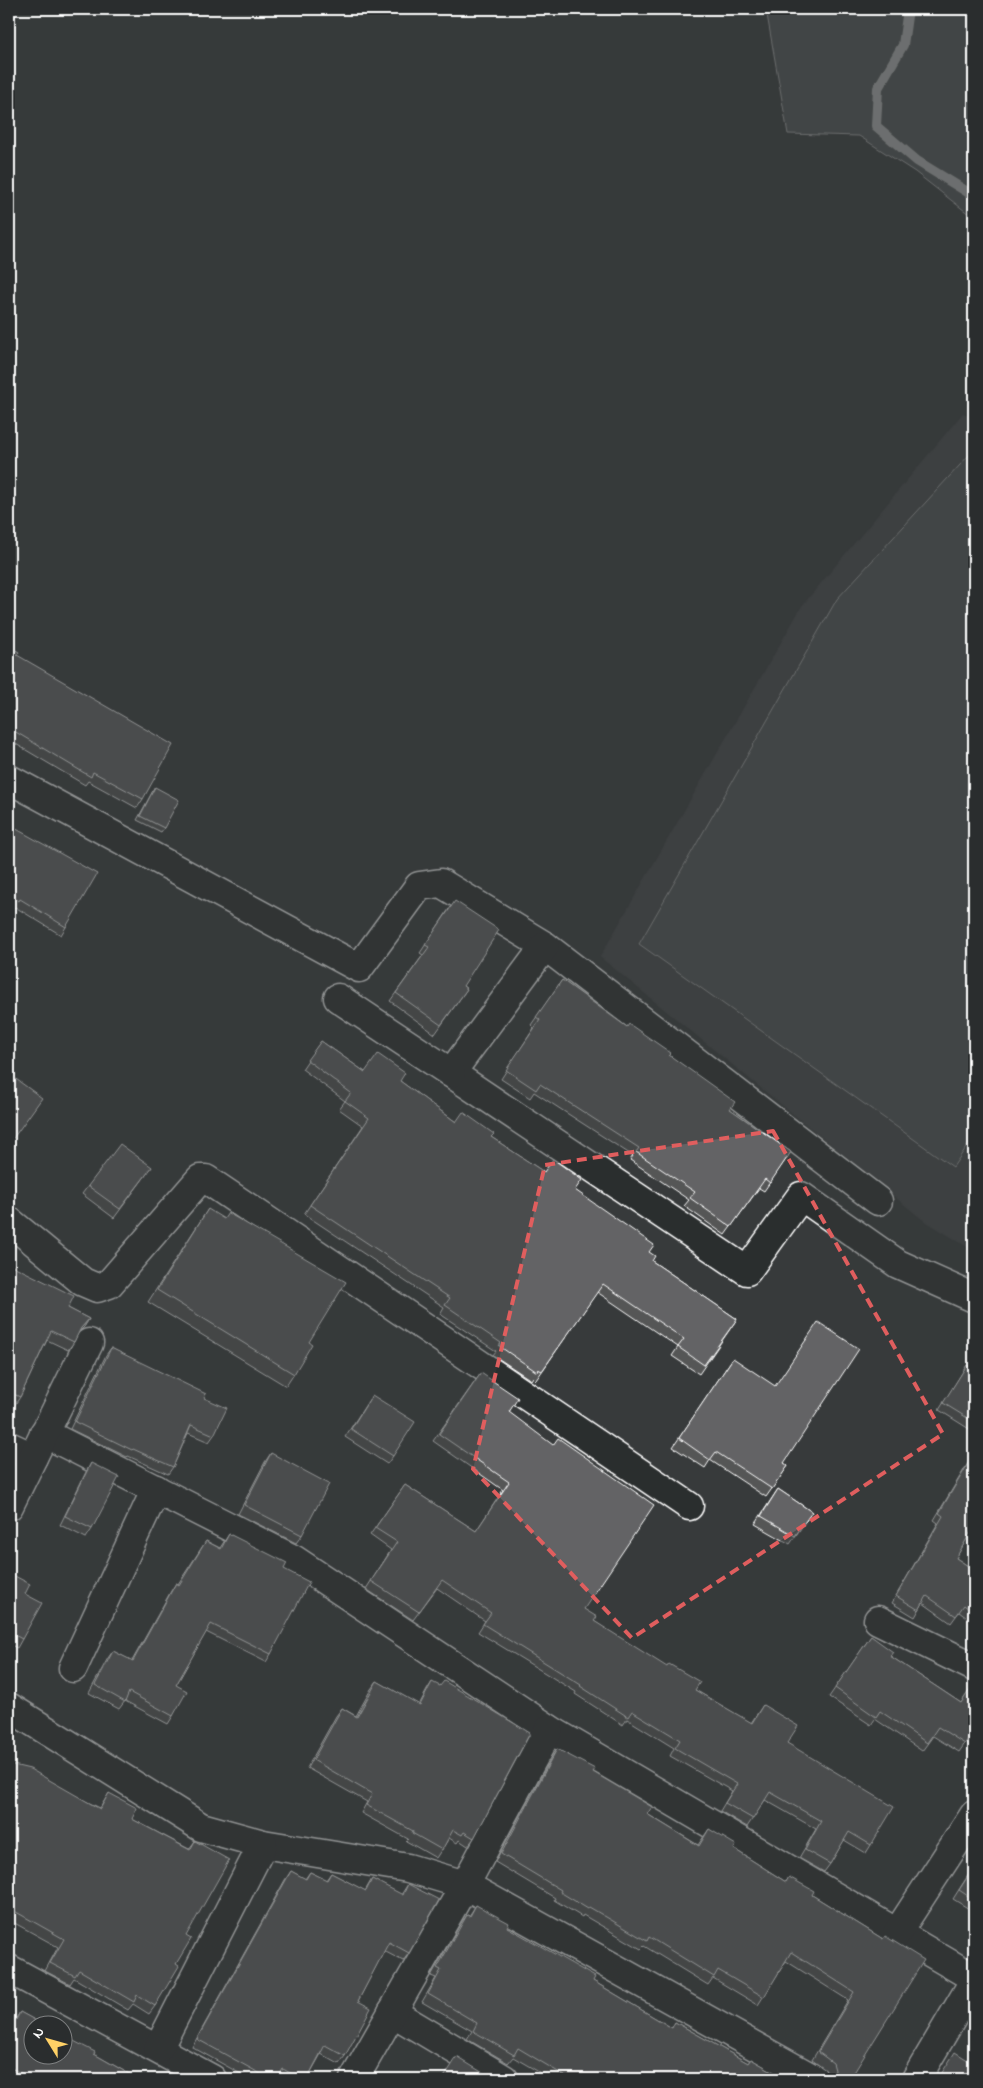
<svg xmlns="http://www.w3.org/2000/svg" width="983" height="2088" font-family="'Indie Flower',sans-serif">
<rect width="100%" height="100%" fill="#373a3b"/>
<filter id="ink" filterUnits="userSpaceOnUse"><feTurbulence type="fractalNoise" baseFrequency=".02" numOctaves="2"/><feDisplacementMap in="SourceGraphic" scale="10" xChannelSelector="R" yChannelSelector="G"/><feConvolveMatrix kernelMatrix="1 2 1 2 8 2 1 2 1" color-interpolation-filters="sRGB"/></filter>
<g filter="url(#ink)">
<path fill="#444748" d="M963,413l11,6v832l-52,-32 -322,-262 202,-351z"/>
<g fill="#505354" stroke="#a8a9aa">
<path d="M766,9h208v209l-59,-46 -56,-36 -71,-2z"/>
<path d="M971,453l3,2v681l-21,31 -314,-223 198,-345z"/>
</g>
<g fill="none" stroke-linecap="round" stroke-linejoin="round">
<path stroke="#adaeaf" stroke-width="10" d="M908,9l-5,36 -25,43 -2,38 41,35 57,35"/>
<defs>
<g id="minor">
<path d="M9,779l350,189 60,-82 22,-3 104,63 333,255"/>
<path d="M545,946l-94,127 296,198 54,-75 97,68 76,34"/>
<path d="M338,998l113,75"/>
<path d="M9,1221l74,61 14,6 12,-4 91,-105h6l483,327"/>
<path d="M44,1433l249,126 256,170 425,249"/>
<path d="M9,1446l24,11"/>
<path d="M9,1506l80,-163"/>
<path d="M878,1620l96,47"/>
<path d="M73,1668l83,-179"/>
<path d="M9,1707l192,120 62,17 145,24 57,17 349,194"/>
<path d="M897,1933l77,-118"/>
<path d="M9,1969l203,110"/>
<path d="M392,2012l112,67"/>
<path d="M158,2049l105,-205"/>
<path d="M354,2079l111,-194 84,-156"/>
<path d="M916,2079l58,-98"/>
</g>
</defs>
<use href="#minor" stroke="#fff" stroke-width="31"/>
<use href="#minor" stroke="#2a2d2e" stroke-width="28"/>
</g>
<g fill="#555657" stroke="#fff">
<path d="M9,646l134,153 -6,9 -49,-27 -3,4 -76,-45z"/>
<path d="M155,787l9,41 -3,4 -24,-12z"/>
<path d="M11,826l55,101 -5,8 -46,-28 -2,2 -4,-2v1v-78z"/>
<path d="M449,909l14,77 4,3 -32,45 -45,-33 33,-46 -3,-2z"/>
<path d="M562,980l65,47 42,28 61,54 61,43 -27,39 -5,-3 -34,47 -41,-29 5,-6 -59,-40 3,-4 -99,-64 -4,6 -29,-19 33,-51 -3,-3z"/>
<path d="M321,1041l44,31 35,9 56,41 35,15 53,35 31,18 74,62 3,9 85,58 -38,55 -27,-18 6,-9 -81,-55 -61,88 -3,-3 -2,3 -38,-25 3,-4 -56,-37 4,-7 -140,-93 59,-88 -24,-17 6,-8 -43,-32z"/>
<path d="M152,1167l-38,51 -32,-24 6,-8z"/>
<path d="M208,1209l101,133 -15,32 -8,12 -138,-84z"/>
<path d="M9,1264l59,44 21,11 -5,8 -6,6 -4,9 -6,8 -21,-10 -27,57 -6,9 -5,-3z"/>
<path d="M111,1348l93,50 10,37 -5,7 -21,-9 -15,34 -5,7 -40,-18 -1,1 -57,-28 36,-74z"/>
<path d="M733,1358l51,105 4,3 -22,31 -56,-37 -5,8 -32,-21z"/>
<path d="M967,1365l7,5v62l-35,-22z"/>
<path d="M481,1373l28,39 75,197 10,12 101,69 56,33 12,-18 24,38 84,102 -5,8 -22,-13 -14,24 -6,8 -25,-14 17,-29 -51,-29 -18,27 -27,-16 12,-20 -62,-35 4,-8 -47,-29 -4,6 -48,-31 1,-2 -98,-60 7,-11 -48,-33 -24,32 -47,-31 25,-39 -21,-15 35,-50 71,46 27,-41 -70,-49z"/>
<path d="M372,1395l21,61 -6,8 -42,-27z"/>
<path d="M271,1453l31,82 -6,8 -58,-29 27,-52z"/>
<path d="M974,1453v73l-18,32 18,12v53l-15,-11 -8,11 -28,-20 -8,14 -23,-14 46,-80 -4,-3z"/>
<path d="M91,1463l1,66 -6,9 -26,-13 26,-53z"/>
<path d="M778,1489l34,23 -22,32 -35,-20z"/>
<path d="M229,1534l55,35 -13,85 -5,8 -60,-30 -30,53 -3,31 -5,8 -43,-23 -6,8 -30,-16 19,-35 5,-7 19,10 39,-70 5,-8 2,1 28,-43 14,7z"/>
<path d="M9,1573l16,21 -3,45 -5,9 -8,-4z"/>
<path d="M871,1636l19,20 71,47 12,-18 1,1v61l-8,-5 -7,10 -26,-16 -11,15 -47,-32 -4,6 -42,-28z"/>
<path d="M377,1681l42,24 8,-15 5,-8 42,156 -6,8 -9,-6 -2,3 -8,-5 -13,20 -30,-17 2,-2 -47,-26 6,-11 -60,-34 29,-52 6,-8 14,8 15,-27z"/>
<path d="M557,1749l36,23 54,42 51,31 11,-16 25,20 52,33 3,-5 23,18 71,44 -33,140h-21l-2,-8 -15,-11 36,-60 -62,-39 -28,44 -45,-27 -5,7 -64,-39 -3,3 -58,-34 -1,2 -28,-17 1,-2 -60,-36 57,-105z"/>
<path d="M9,1756v8l91,44 9,-15 23,26 57,30 6,-8 -9,95 -10,28 -21,42 -6,8 -16,-10 -5,6 -54,-32 -4,6 -25,-13 13,-24 -49,-27z"/>
<path d="M974,1866v46l-21,-13z"/>
<path d="M291,1871l14,8 5,-7 16,8 5,-7 34,18 7,-12 29,16 7,-11 1,69 -6,8 -19,-10 -26,50 -13,55 -6,8 -18,-10 -14,25h-26l-3,-2 -1,2h-27l-58,-32 93,-167z"/>
<path d="M476,1905l31,22 86,54 79,47 3,-6 73,41 3,-4 35,20h-235l-38,-22 -5,6 -41,-24 5,-8 -50,-29 14,-24 -5,-2 30,-53 6,-8 2,1z"/>
<path d="M20,2012l74,42 44,25h-127l-2,-1v-62l6,4z"/>
</g>
<path fill="#454647" stroke="#fff" d="M89,1319l-5,8 -9,9 6,-8z"/>
<g fill="#636465" stroke="#fff">
<path d="M9,646l10,6 -2,3 156,90 -30,54 -50,-27 -2,5 -82,-49z"/>
<path d="M155,787l24,13 -15,28 -24,-12z"/>
<path d="M9,794l6,3 -6,12z"/>
<path d="M11,826l86,48 -31,53 -46,-28 -1,2 -5,-3 -5,10v-77z"/>
<path d="M455,901l44,29 -36,56 4,3 -26,36 -45,-32 33,-46 -4,-2z"/>
<path d="M562,980l65,47 2,-3 42,29 -2,2 66,47 -5,7 61,43 -21,31 -5,-4 -34,48 -41,-29 5,-6 -59,-40 3,-4 -99,-64 -4,6 -30,-20 34,-50 -4,-3z"/>
<path d="M321,1041l44,31 13,-18 27,19 -5,8 56,41 7,-10 31,22 -3,3 53,35 9,-13 29,21 -7,10 79,55 -5,7 6,4 -3,5 85,58 -33,46 -26,-18 6,-8 -81,-55 -61,87 -4,-2 -1,3 -38,-26 2,-3 -56,-38 5,-7 -140,-93 59,-87 -24,-17 6,-8 -44,-33z"/>
<path d="M9,1074l33,24 -33,46z"/>
<path d="M120,1144l32,23 -32,42 -32,-23z"/>
<path d="M208,1209l16,10 4,-6 118,69 -37,60 3,2 -18,30 -137,-84z"/>
<path d="M9,1264l65,32 -6,12 21,11 -8,9 -7,14 -23,-11 -31,66 -11,-5z"/>
<path d="M818,1322l41,27 -75,114 4,3 -16,23 -56,-37 -6,8 -31,-22 54,-80 42,28z"/>
<path d="M111,1348l95,46 -2,4 23,10 -13,27 -23,-10 -18,42 -40,-18 -1,1 -57,-28z"/>
<path d="M967,1365l7,5v52l-31,-19z"/>
<path d="M481,1373l37,25 -9,14 44,33 5,-7 96,67 -70,104 13,8 -3,4 73,46 2,-3 31,18 -5,8 57,33 11,-18 35,21 -11,17 107,64 -23,38 -22,-13 -19,32 -25,-14 16,-29 -51,-29 -17,27 -28,-16 12,-19 -62,-36 5,-8 -48,-29 -4,6 -48,-31 1,-1 -98,-61 8,-11 -49,-33 -23,32 -48,-31 26,-39 -22,-14 30,-43 71,46 33,-49 -70,-48z"/>
<path d="M372,1395l43,27 -22,34 -42,-27z"/>
<path d="M271,1453l58,31 -27,51 -58,-30z"/>
<path d="M974,1454v72l-18,32 18,12v43l-10,-8 -8,11 -29,-20 -8,14 -23,-14 47,-80 -4,-3z"/>
<path d="M91,1463l28,14 -27,52 -27,-13z"/>
<path d="M778,1489l34,23 -17,24 -34,-20z"/>
<path d="M229,1534l58,29 -3,6 25,13 -38,72 -60,-30 -35,61 11,6 -14,25 -44,-24 -4,10 -30,-17 18,-34 20,10 43,-78 3,2 27,-44 15,8z"/>
<path d="M9,1573l21,11 -5,10 17,9 -20,36 -13,-7z"/>
<path d="M871,1636l22,16 -3,4 71,47 12,-18 1,1v50l-3,-2 -6,10 -27,-17 -11,16 -47,-32 -4,6 -41,-29z"/>
<path d="M377,1681l43,24 12,-23 8,4 4,-5 86,52 -56,105 -10,-6 -2,3 -9,-5 -11,20 -30,-17 1,-2 -47,-26 6,-11 -59,-34 29,-52 15,9z"/>
<path d="M557,1749l38,20 -2,3 59,35 -5,7 52,32 10,-17 27,16 -2,4 52,33 3,-5 25,14 -2,4 71,44 2,-3 39,24 -74,119h-18l1,-1 2,-8 -2,-7 -15,-11 36,-60 -63,-40 -27,45 -46,-27 -4,7 -65,-40 -2,4 -58,-34 -1,2 -28,-17 1,-2 -60,-36z"/>
<path d="M9,1756l5,1 -5,7 21,5 70,40 9,-16 28,15 -5,11 58,31 5,-9 34,19 -43,76 5,3 -15,25 3,2 -24,40 -18,-11 -3,7 -55,-32 -4,6 -25,-13 14,-24 -55,-31z"/>
<path d="M974,1867v33l-15,-10z"/>
<path d="M291,1871l15,8 4,-7 17,8 4,-7 35,18 6,-12 31,16 5,-11 31,16 -30,53 -20,-11 -31,59 13,7 -26,48 -20,-11 -18,34h-6l-18,-10 -6,10h-7l-73,-40z"/>
<path d="M476,1905l33,18 -2,4 88,50 -2,4 79,47 3,-6 73,41 3,-4 35,20h-182l-6,-3 -2,3h-26l-52,-31 -4,7 -41,-24 4,-8 -49,-29 13,-24 -4,-2 30,-53 3,1z"/>
<path d="M20,2012l26,14h-14v30h30v-21l33,17 -1,2 44,25h-106l-23,-12v-51l7,4z"/>
<path d="M955,2052l19,12v15h-36z"/>
<path d="M457,2057l36,22h-50z"/>
</g>
</g>
<path d="M0 0H983V2088H0ZM773,1131l170,303 -311,204 -159,-169 72,-304z" fill="#373a3b" fill-opacity=".55" fill-rule="evenodd"/>
<path fill="none" stroke="#e05e5e" stroke-width="4" stroke-dasharray="10 6" stroke-linejoin="round" d="M773,1131l170,303 -311,204 -159,-169 72,-304z"/>
<rect width="983" height="2088" fill="none" stroke="#2a2d2e" stroke-width="30"/>
<rect x="15" y="15" width="953" height="2058" fill="none" stroke="#fff" stroke-width="2" filter="url(#ink)"/>
<g transform="translate(48 2040) rotate(307)"><circle r="24" fill="#2a2d2e" stroke="#7f8182"/>
<path d="M0-4L9 19L0 12L-9 19Z" fill="#ffd166"/>
<text y="-8" font-size="14" font-weight="bold" text-anchor="middle" fill="#ffffff">N</text>
</g>
</svg>
